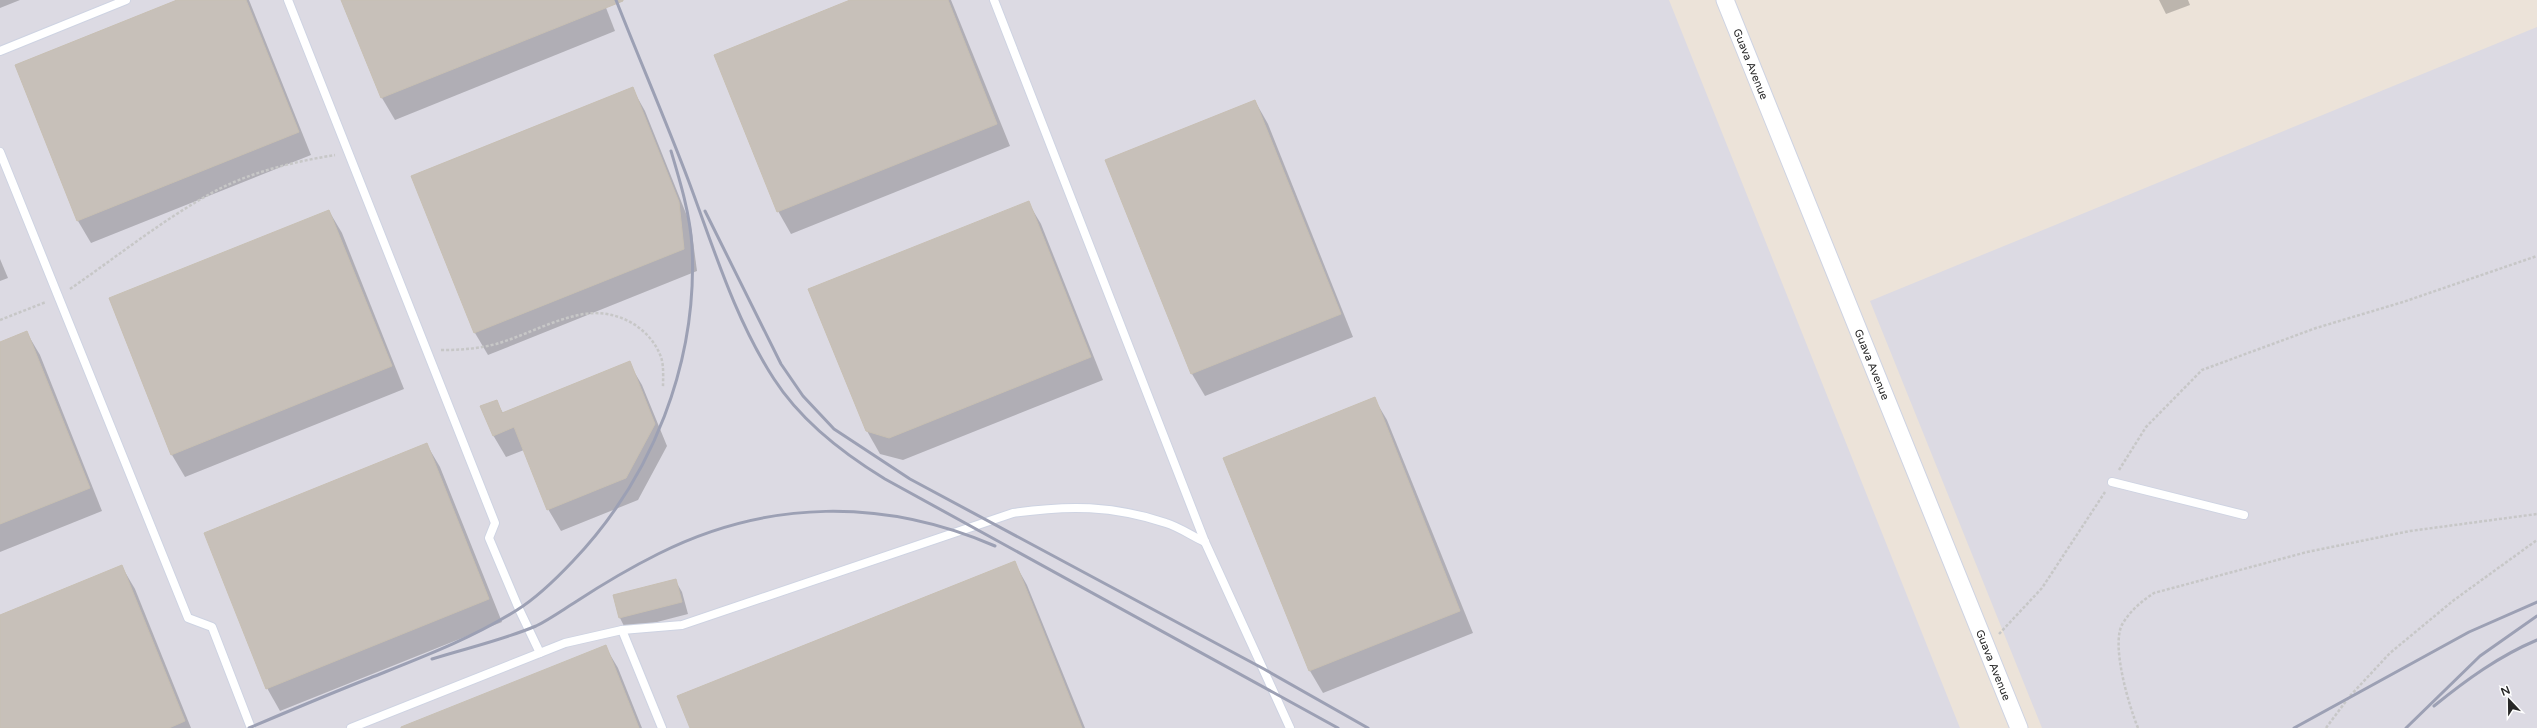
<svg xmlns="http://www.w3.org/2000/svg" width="2537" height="728" font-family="'Varela Round',sans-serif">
<rect width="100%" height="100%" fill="#ece3d9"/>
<g fill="#dcdae3">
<path d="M0,0h1669l291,728h-1960z"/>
<path d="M2537,27v701h-495l-172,-427z"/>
</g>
<g fill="#0003">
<path d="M0,0h20l-20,8z"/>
<path d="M179,0h70l62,155 -220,88 -13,-22 -62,-156z"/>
<path d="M343,0h260l12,31 -220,89 -13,-22z"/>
<path d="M853,0h98l59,146 -219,88 -13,-23z"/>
<path d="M2159,0h29l2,5 -24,9z"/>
<path d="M632,88l13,23 46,115 6,45 -209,84 -13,-22 -63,-157z"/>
<path d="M1255,101l13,23 85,213 -148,59 -13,-22z"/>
<path d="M1028,202l13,22 62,156 -200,80 -23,-6 -13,-23z"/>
<path d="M329,211l13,22 62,156 -219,88 -13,-22 -62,-156z"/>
<path d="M0,259l8,19 -8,3z"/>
<path d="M27,333l13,22 62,156 -102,41v-209z"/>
<path d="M629,363l13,22 25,61 -29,54 -77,31 -13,-22 -24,-59 -18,7 -13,-22 3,-34 7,12z"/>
<path d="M1374,398l13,22 86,213 -150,60 -13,-22 -85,-213z"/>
<path d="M427,445l13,22 62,155 -222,89 -13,-23z"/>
<path d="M1014,562l13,23 58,143h-394z"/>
<path d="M122,567l13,22 56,139h-191v-112z"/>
<path d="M675,580l7,12 6,22 -62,16 -6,-12 -6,-22z"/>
<path d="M605,646l13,22 24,60h-223z"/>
</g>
<g fill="#c7c0b9" stroke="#c7bfb3">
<path d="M177,0h69l53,132 -222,89 -62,-156z"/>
<path d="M341,0h282v1l-242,97z"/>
<path d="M850,0h98l49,124 -220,88 -63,-157z"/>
<path d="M633,87l46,115 5,47 -210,84 -63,-157z"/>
<path d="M1255,100l86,214 -150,60 -86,-214z"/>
<path d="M1029,201l62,156 -202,81 -23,-7 -58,-142z"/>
<path d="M329,210l63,156 -221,89 -62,-157z"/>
<path d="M27,331l63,157 -90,36v-182z"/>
<path d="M630,361l25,63 -29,54 -79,32 -33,-83 -21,9 -13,-30 17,-6 5,13z"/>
<path d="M1375,397l85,214 -151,60 -86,-213z"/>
<path d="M427,443l62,156 -223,90 -62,-156z"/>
<path d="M1015,561l67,167h-392l-13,-32z"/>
<path d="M122,565l63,156 -16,7h-169v-113z"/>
<path d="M676,579l6,23 -63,16 -6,-23z"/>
<path d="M606,645l33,83h-238v-1z"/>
</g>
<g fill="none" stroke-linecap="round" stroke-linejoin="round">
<defs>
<g id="service">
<path d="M288,0l207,523 -6,15 30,71 21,44"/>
<path d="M994,0l211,542 85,186"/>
<path d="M0,51l126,-51"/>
<path d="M0,152l188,466 24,9 39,101"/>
<path d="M2112,482l132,33"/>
<path d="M622,630l40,98"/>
<path d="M351,728l214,-85 57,-13 60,-5 331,-112c55,-8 99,-8 153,10 13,4 26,13 39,19"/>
</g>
<g id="minor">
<path id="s1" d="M1725,0l294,728"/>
</g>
</defs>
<use href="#service" stroke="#ced3e2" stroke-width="10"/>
<use href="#minor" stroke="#ced3e2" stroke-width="19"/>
<g stroke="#c7c7c7" stroke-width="2.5" stroke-dasharray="3 2" stroke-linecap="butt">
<path d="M70,289c45,-31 90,-67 138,-94 38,-22 84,-33 127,-40"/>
<path d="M0,320l46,-18"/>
<path d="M441,350c19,0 36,-1 55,-6 28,-8 54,-23 83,-29 34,-8 70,10 82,42 3,9 2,21 2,30"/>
<path d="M2119,470l27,-43 56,-57 114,-42 87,-26 134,-46"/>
<path d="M1999,634l43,-46 63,-96"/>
<path d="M2138,728c-9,-22 -28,-85 -15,-105 8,-13 19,-22 31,-30l153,-41 103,-21 127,-17"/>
<path d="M2326,728l23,-31 41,-44 64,-53 83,-60"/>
</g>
<use href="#service" stroke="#fff" stroke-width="8"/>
<use href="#minor" stroke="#fff" stroke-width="17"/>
<g stroke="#9ca0b4" stroke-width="3">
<path d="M616,0c24,61 50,121 73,182 25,67 46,137 85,197 27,42 70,75 111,100l453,249"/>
<path d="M705,211l76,153 22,32 31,33 76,50 354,190 104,59"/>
<path d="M432,659c35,-11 71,-19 104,-33 14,-7 28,-17 41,-25 26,-17 53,-33 81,-47 109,-55 226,-56 337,-8"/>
<path d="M2434,706c32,-26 65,-50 103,-66"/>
<path d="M249,728c40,-17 80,-34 121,-50 50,-20 101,-39 147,-68 21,-13 39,-31 56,-49 79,-83 125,-198 119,-315 -2,-32 -12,-65 -21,-95"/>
<path d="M2294,728l175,-96 68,-30"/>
<path d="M2406,728l74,-72 57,-40"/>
</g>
</g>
<g text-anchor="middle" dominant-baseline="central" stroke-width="3.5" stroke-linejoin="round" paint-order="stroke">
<g font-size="11" fill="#282828" stroke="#fff">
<text stroke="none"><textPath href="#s1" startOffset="69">Guava Avenue</textPath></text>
<text stroke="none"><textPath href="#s1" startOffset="393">Guava Avenue</textPath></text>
<text stroke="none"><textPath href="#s1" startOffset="717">Guava Avenue</textPath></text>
</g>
</g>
<g transform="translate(2509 700) rotate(338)" stroke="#ffffff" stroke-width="3" paint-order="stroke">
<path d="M0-3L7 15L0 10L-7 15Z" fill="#282828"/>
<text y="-6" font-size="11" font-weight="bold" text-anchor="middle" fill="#282828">N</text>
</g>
</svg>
